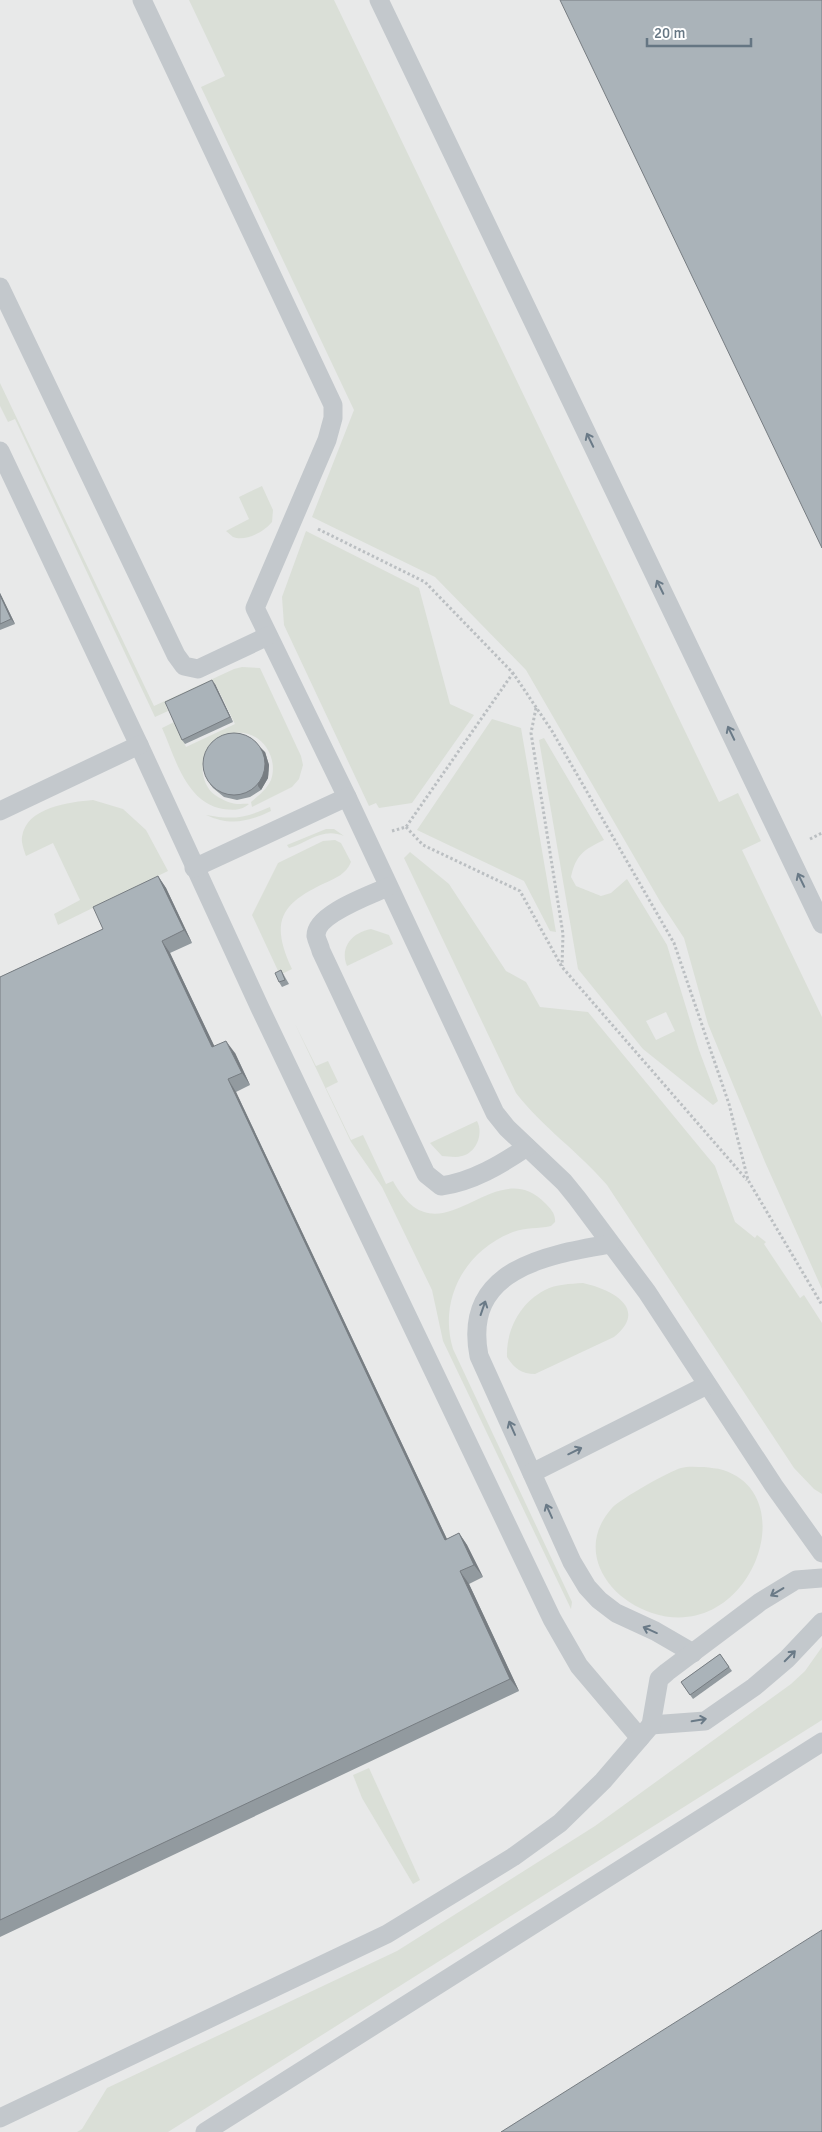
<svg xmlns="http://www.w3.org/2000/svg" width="822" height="2132" font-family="Signika,sans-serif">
<rect width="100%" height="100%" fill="#fafaf8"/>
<g fill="#e8e9e9">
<path d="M0,0h276l546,1151v981h-822z"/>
<path d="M309,0h513v1086z"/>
</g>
<g fill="#dadfd7" fill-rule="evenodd">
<path d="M189,0h145l385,802 19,-9 23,48 -19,9 80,167v272l-57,-127 -57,-138 -24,-86 -23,-35 -135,-233 -91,-93 -123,-60 42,-107 -153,-323 24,-11z"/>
<path d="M0,383l154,323 80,-37 8,-2 18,1 41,88 2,9 -4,14 -7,8 -40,20 -1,-5c7,-6 16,-13 20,-22 8,-23 -10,-50 -35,-47 -8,0 -14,4 -20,9 -7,6 -12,13 -13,22 -2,11 3,25 12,31 5,3 11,7 17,8 5,2 14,0 17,1 -8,7 -16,6 -26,5 -37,-6 -48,-52 -61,-81l12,-6 12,25 49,-23 -20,-41 -49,23 2,5 -13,6 -140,-298 -7,3 -8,-16z"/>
<path d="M262,486l11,24 -1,12c-8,10 -27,20 -39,15l-7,-6 23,-12 -10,-22z"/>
<path d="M306,531l113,57 31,116 24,11 -62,88 -33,5 -3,-5 -7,3 -85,-181 -2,-28z"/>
<path d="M492,719l29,9 35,204 -6,-1 -26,-50 -107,-51z"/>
<path d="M544,738l60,102c-21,10 -28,15 -33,37l5,9 25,10 10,-3 16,-14 40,66 32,105 19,51 -5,4 -70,-56 -65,-80 -39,-229zM666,1012l9,19 -19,9 -10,-19z"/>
<path d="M93,800l30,9 23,21 22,41 -110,54 -4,-11 26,-14 -27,-57 -27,13c-2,-6 -5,-14 -4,-19 4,-30 48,-35 71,-37z"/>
<path d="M270,807l1,4c-23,11 -41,15 -65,4 27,5 39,3 64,-8z"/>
<path d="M326,829h8l10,7c-22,-9 -36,7 -55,12l-2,-3z"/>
<path d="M335,840l6,3 10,19c-5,12 -15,16 -26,21 -45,21 -55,39 -33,86l-12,6 -28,-60 26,-52 45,-22z"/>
<path d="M410,852l39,32 57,87 20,11 14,25 48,5 127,154 20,56 20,16 2,-3 9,7 -2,2 36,54 4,-3 18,28v171l-8,-5 -20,-21 -187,-283c-28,-33 -65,-58 -91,-92l-112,-235z"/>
<path d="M371,929l18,6 4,9 -46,22c-8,-19 6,-34 24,-37z"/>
<path d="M295,1024l21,42 12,-5 10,21 -12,6 25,52 12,-5 23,49 7,-3c47,86 100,-31 152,22 5,5 11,11 10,19l-4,4c-13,3 -25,1 -38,6 -48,18 -75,68 -60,117l119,253 -1,7 -128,-268 -11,-51 -50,-103 -31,-45z"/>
<path d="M477,1121c7,13 -1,32 -15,35 -7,2 -14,0 -20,0l-12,-13z"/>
<path d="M583,1283c27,6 67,25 31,54l-79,37c-14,0 -21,-6 -28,-17 -1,-27 13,-54 38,-67 11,-6 25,-6 38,-7z"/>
<path d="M704,1467c6,1 13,1 19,3 82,26 26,175 -71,143 -46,-15 -77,-64 -40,-105 8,-9 58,-37 69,-40 7,-2 16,-1 23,-1z"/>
<path d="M822,1647v73l-654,412h-91l5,-3 25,-41 290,-137 198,-125 196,-142 14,-13z"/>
<path d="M369,1768l51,112 -7,4 -51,-86 -9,-23z"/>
</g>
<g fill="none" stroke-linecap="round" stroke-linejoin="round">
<g stroke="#bbbfc2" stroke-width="3" stroke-dasharray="2.5 2.5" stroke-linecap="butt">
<path d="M318,529l107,53 88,91 39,58 122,212 55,161 19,76 74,125"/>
<path d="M536,708l-5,25 32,201 -1,32"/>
<path d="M406,827l17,18 97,46 42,76 185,213"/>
<path d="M392,831l14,-4 107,-154"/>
<path d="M810,839l12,-6"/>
</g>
<g stroke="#c3c8cc" stroke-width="19">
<path d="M142,0l191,405v13l-6,22 -72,168 92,189 148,316 12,15 57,54 13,16 70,94 127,194 48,67"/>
<path d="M379,0l443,924"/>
<path d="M0,287l176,368 8,11 14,3 70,-33"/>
<path d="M0,451l139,294 121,263 292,611 27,47 61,72"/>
<path d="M0,811l139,-66"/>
<path d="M194,868l153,-71"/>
<path d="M388,887c-17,8 -73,27 -72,49 1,5 4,10 5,15l105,223 15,12c31,-4 61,-22 86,-39"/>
<path d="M610,1244c-64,11 -148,25 -131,112l93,206 15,25 12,13 17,13 39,18 38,22"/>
<path d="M532,1473l175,-88"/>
<path d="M651,1725l54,-4 49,-34 33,-28 35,-37"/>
<path d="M0,2118l387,-184 126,-77 47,-34 43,-42 37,-43 11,-13 8,-46 8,-7 93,-70 36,-22 26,-2"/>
<path d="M205,2132l617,-390"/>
</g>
</g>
<g fill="#929a9f">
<path d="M0,593l15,31 -15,6z"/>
<path d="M215,684l18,38 -48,22 -3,-4z"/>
<path d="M265,752l4,13 -1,13 -7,12 -11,7 -13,3 -13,-3 -11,-9 -3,-4z"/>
<path d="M158,876l8,12 26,55 -22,10 44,93 21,7 15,32 -14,7 211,447 12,-6 8,12 16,32 -14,7 50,107 -519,246v-960l103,-48z"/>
<path d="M281,970l8,14 -7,3 -3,-5z"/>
<path d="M720,1654l12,17 -39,28 -12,-17z"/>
</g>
<g fill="#777d82">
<path d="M0,593l15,31 -4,-5 -11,-24z"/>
<path d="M212,680l3,4 18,38 -3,-5z"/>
<path d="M261,748l4,4 4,13 -1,13 -7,12 -3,-4z"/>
<path d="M158,876l8,12 26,55 -8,-13z"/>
<path d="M162,941l8,12 51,107 -9,-13z"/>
<path d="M226,1041l9,12 15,32 -8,-12z"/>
<path d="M228,1079l8,13 217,460 -8,-12z"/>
<path d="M459,1533l8,12 16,32 -9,-12z"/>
<path d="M460,1571l9,13 50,107 -9,-12z"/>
</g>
<g fill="#aab3b9" stroke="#777d82">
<path d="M560,0h262v548z"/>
<path d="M0,595l11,24 -11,5z"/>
<path d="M212,680l18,37 -48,23 -17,-38z"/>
<circle cx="234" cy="764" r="31"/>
<path d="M158,876l26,54 -22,11 50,106 14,-6 16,32 -14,6 217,461 14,-7 15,32 -14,6 50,108 -510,241v-943l103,-48 -10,-22z"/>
<path d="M281,970l4,10 -6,2 -4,-9z"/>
<path d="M720,1654l9,13 -39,28 -9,-13z"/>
<path d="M822,1930v202h-321z"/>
</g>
<defs><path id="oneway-shaft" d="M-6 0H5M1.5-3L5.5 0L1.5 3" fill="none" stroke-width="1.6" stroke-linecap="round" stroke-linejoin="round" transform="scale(1.25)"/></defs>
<g stroke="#6a7a87">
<use href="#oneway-shaft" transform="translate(590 440) rotate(-116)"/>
<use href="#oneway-shaft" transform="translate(660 587) rotate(-116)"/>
<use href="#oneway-shaft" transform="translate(731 733) rotate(-116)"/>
<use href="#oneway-shaft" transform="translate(801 880) rotate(-116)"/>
<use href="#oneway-shaft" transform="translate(483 1308) rotate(-71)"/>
<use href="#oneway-shaft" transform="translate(512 1428) rotate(-114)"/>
<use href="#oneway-shaft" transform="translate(575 1451) rotate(-26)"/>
<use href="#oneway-shaft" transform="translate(549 1511) rotate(-114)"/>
<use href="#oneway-shaft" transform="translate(777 1592) rotate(149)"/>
<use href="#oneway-shaft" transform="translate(650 1630) rotate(-156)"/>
<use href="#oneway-shaft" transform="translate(790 1656) rotate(-45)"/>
<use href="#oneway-shaft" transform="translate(699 1720) rotate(-10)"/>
</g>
<path d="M647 38v8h104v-8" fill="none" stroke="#657683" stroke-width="2.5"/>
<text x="654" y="38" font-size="15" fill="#657683" stroke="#ffffff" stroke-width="4" paint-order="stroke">20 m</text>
</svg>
